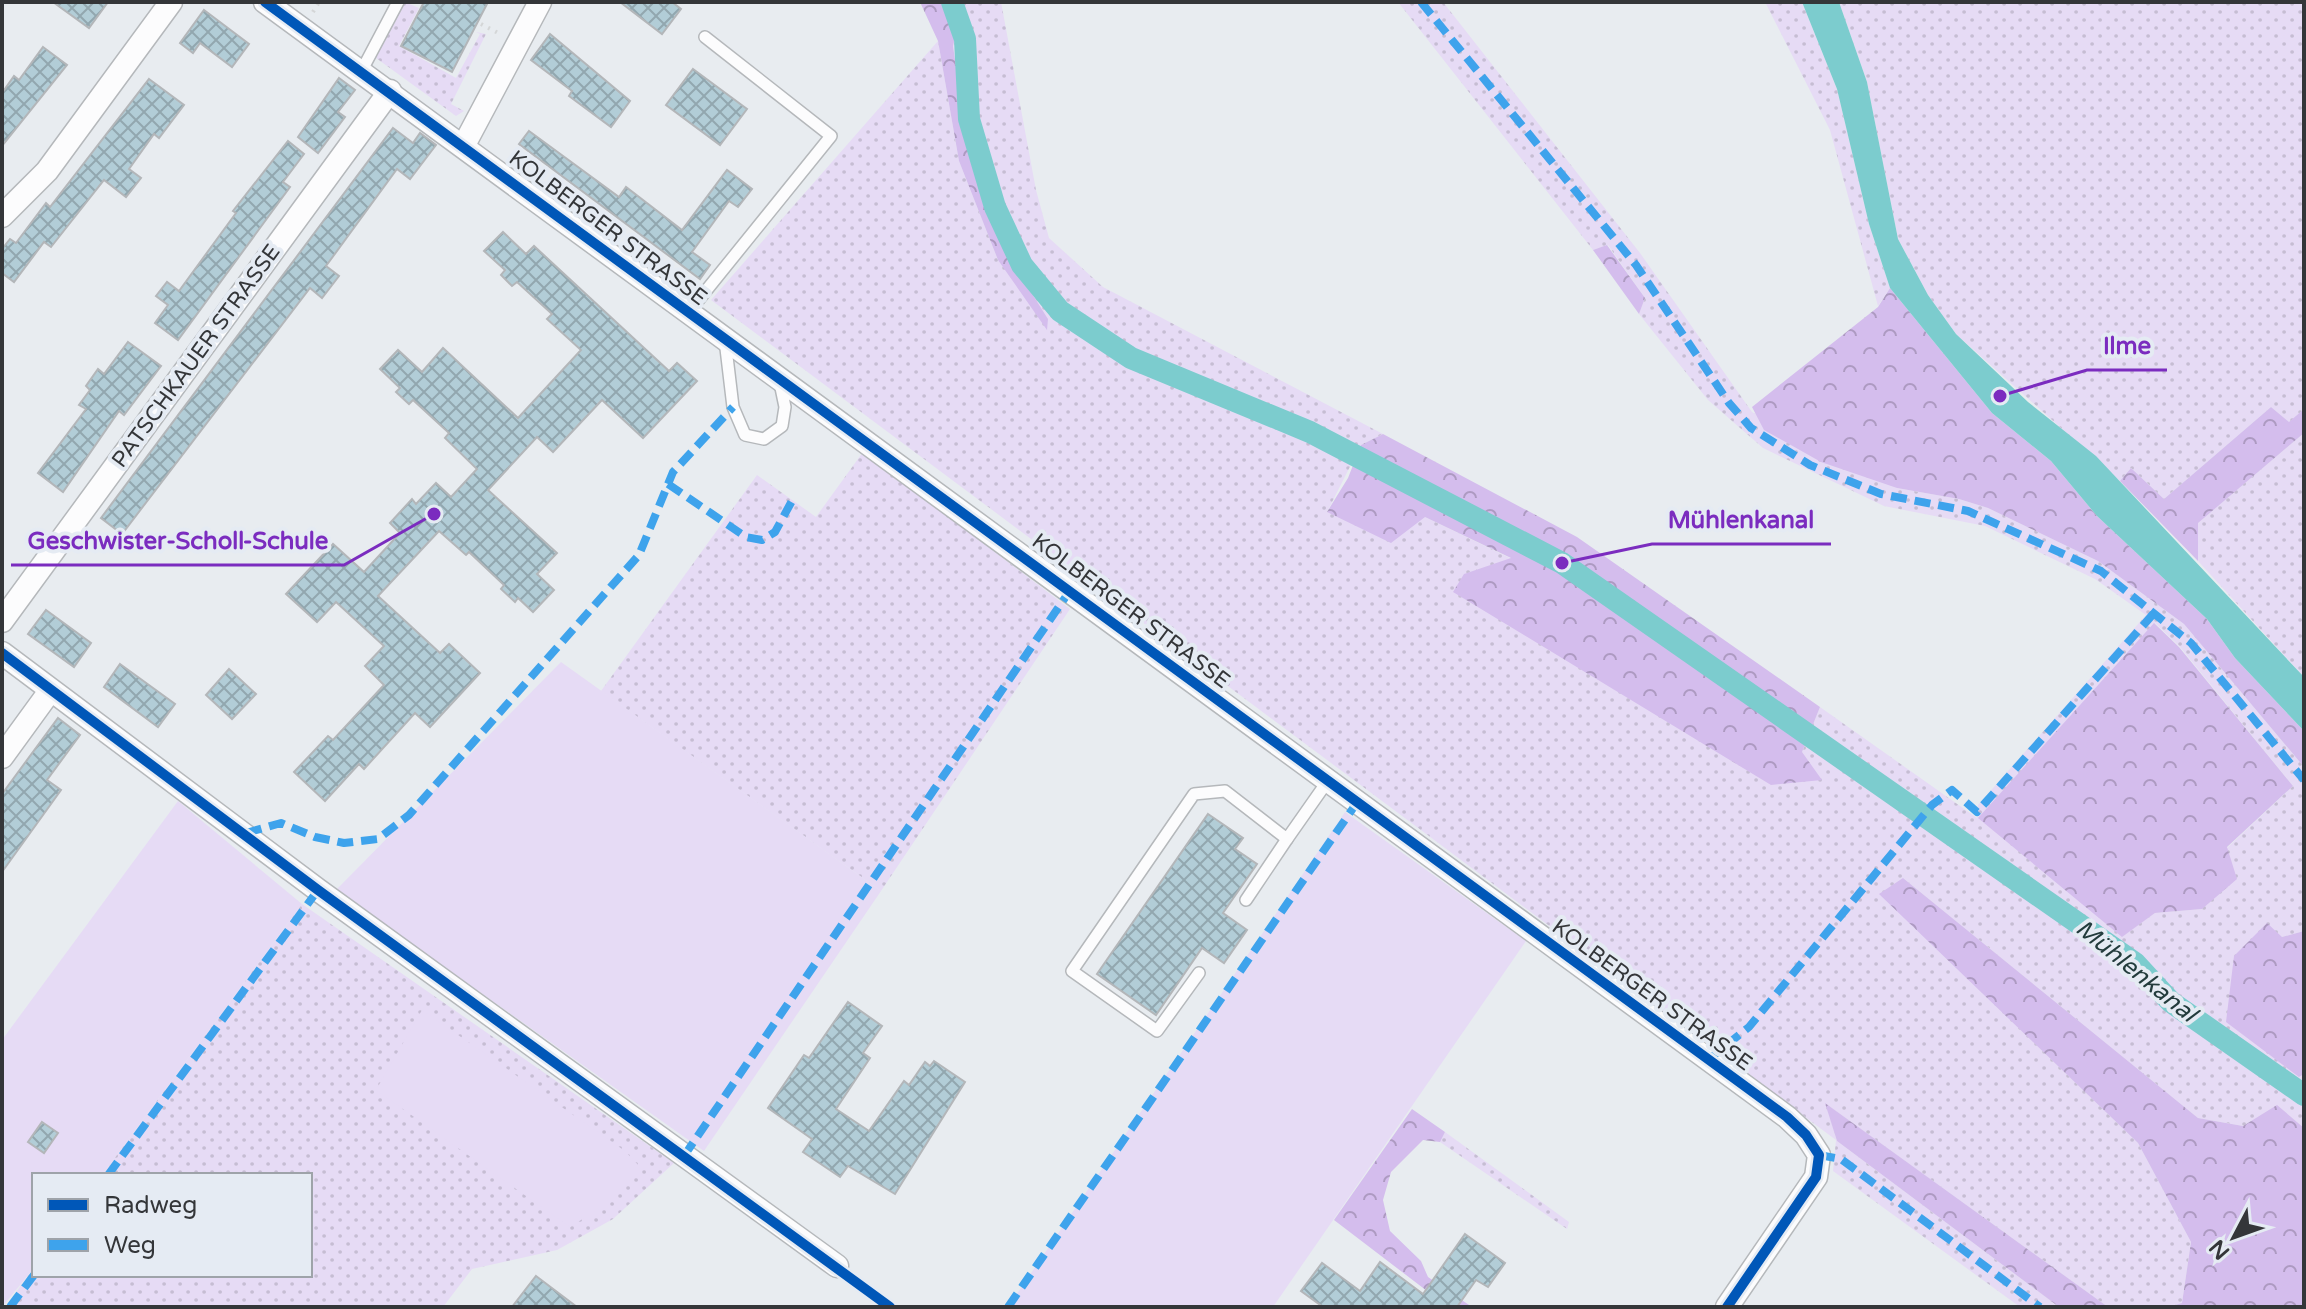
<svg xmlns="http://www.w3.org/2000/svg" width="2306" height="1309" font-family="'Varela Round',sans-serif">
<defs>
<pattern id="grass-dots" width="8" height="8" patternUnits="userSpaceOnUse" patternTransform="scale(2)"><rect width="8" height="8" fill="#e6dbf5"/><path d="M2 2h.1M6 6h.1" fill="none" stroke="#c6bdd3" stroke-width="1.8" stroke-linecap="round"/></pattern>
<pattern id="forest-crowns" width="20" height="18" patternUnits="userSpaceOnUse" patternTransform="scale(2)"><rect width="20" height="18" fill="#d4bded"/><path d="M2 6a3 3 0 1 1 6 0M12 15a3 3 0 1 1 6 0" fill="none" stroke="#ad9ac1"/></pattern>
<pattern id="building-cross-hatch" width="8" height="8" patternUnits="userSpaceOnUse" patternTransform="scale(2)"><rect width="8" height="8" fill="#b2cdd7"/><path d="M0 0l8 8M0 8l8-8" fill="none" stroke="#92a7af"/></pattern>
</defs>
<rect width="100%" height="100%" fill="#e8ecf0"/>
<g fill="url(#grass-dots)" fill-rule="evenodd">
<path d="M405,2l14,6 -20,38 57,32 24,-44 -4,-2 10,2 -35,70 13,7 -8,5 -80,-58z"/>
<path d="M964,2h37l35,188 13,48 54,49 280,147 -22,11 -34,67 98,5 87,42 -47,15 337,178 18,-45 157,111 1,-13 168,-190 -51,-36 -110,-53 -101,-20 -121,-58 -55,-48 -69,-86 6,-16 -37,-53 -15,5 -195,-248h45l197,251 112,159 145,76 62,11 29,9 110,53 86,63 120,143v164l-22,6 17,140 5,-3v54l-27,-22 -34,20 -45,-8 -295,-240 113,147 122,118 53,99 -9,61 -14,4h-60l-282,-203 11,37 222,166h-39l-187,-136 3,-31 -1125,-840 227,-259 21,120 39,99 50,59 -42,-67 -37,-97 -16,-109zM2155,623l25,24 113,139 -66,62 -25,61 -47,4 -33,23z"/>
<path d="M1765,2h37l35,87 32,135 21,64 -12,18 -48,-176z"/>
<path d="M1839,2h465v407l-15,14 -18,-16 -107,92 -33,-31 -11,13 -164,-147 -28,-39 -30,-56 -31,-157z"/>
<path d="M2304,433v244l-106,-116 -1,-38z"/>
<path d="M863,452l207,157 -189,282 -280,-200 156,-216 59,42z"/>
<path d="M302,904l372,259 -61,56 -56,31 -85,19 -29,38h-438l29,-39v7h276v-100h-208z"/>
<path d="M1445,1132l124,90 -2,7 -127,-87z"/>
</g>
<g fill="url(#forest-crowns)">
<path d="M920,2h44l-11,44 16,109 37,97 42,67 -1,11 -49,-70 -39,-99 -21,-120z"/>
<path d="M1607,245l38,53 -6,16 -46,-64z"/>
<path d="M1890,288l102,125 59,48 46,55 110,103 28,39 69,73v36l-120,-143 -86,-63 -110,-53 -29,-9 -62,-11 -76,-26 -57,-32 -12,-23 126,-100z"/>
<path d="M2271,407l18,15 15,-13v24l-106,90v38l-78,-80 11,-13 33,31z"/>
<path d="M1383,434l194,103 243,170 -18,45 20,28 -51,5 -318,-193 11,-18 47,-16 -86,-41 -34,26 -64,-31 21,-34 13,-33z"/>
<path d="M2154,623l25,24 114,139 -66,61 10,32 -35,30 -47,4 -33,24 -144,-119z"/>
<path d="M1903,878l295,240 45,8 34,-21 27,23v179h-136l14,-4 9,-61 -53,-99 -259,-249z"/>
<path d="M2267,923l15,14 22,-6v143l-5,3 -73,-55 8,-66z"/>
<path d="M1825,1103l283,204h-49l-222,-166z"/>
<path d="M1412,1109l33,23 -5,10 -17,-2 -32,32 -8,28 7,31 31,30 7,16 44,30h-24l-114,-87z"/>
</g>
<g fill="#e6dbf5">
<path d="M561,662l320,229 -177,260 -368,-261z"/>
<path d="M178,801l124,103 -200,271h-68v93l-32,39v-267z"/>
<path d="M1345,812l181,129 -253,366h-265z"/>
<path d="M422,1010l203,141 17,18 -39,37 -33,21 -194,-137z"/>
</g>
<path fill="#7cccce" d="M1802,2h37l28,80 31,157 30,56 28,39 72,68 68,54 208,221v54l-69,-73 -28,-39 -110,-103 -46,-55 -59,-48 -102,-125 -21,-64 -32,-135z"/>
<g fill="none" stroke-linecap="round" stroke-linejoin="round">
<path stroke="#7cccce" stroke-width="22" d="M952,2l13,37 4,80 26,88 27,58 38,46 71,47 179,74 252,131 573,400 36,39 133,93"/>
</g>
<g fill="url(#building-cross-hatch)" stroke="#b3b6b9" stroke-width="2">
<path d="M53,2h55l-19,26z"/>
<path d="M424,2h64l-36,70 -51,-26z"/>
<path d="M620,2h52l9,7 -19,25z"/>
<path d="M204,10l45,34 -17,23 -32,-24 -7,10 -13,-10z"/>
<path d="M550,34l80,67 -19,26 -42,-31 3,-5 -41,-31z"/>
<path d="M43,47l24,18 -65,81v-53l12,-17 5,4z"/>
<path d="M693,69l54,40 -27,36 -54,-40z"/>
<path d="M339,78l16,12 -17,22 7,5 -27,36 -20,-16z"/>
<path d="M149,79l35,26 -25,33 -5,-4 -25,35 12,9 -15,19 -22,-17 -53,67 -7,-5 -30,40 -12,-9v-24l8,-10 6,4 30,-40 4,4z"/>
<path d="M393,128l20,15 7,-10 16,12 -26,34 -13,-10 -71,97 13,10 -17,22 -12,-10 -188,246 -21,-16z"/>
<path d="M529,131l90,66 7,-10 56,43 45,-60 25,19 -14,18 -9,-6 -37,51 18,13 -10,14 -181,-135z"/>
<path d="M288,141l16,13 -21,28 7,5 -112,153 -23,-17 13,-18 -12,-9 11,-14 12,9 57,-78 -3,-2z"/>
<path d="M503,232l23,22 8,-8 135,125 8,-8 20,18 -54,57 -41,-38 -49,52 -16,-15 -49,53 69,63 -20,21 17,16 -21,22 -15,-14 -3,4 -14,-13 3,-4 -35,-33 -3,3 -27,-24 -61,65 62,57 9,-9 31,29 -50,54 -15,-14 -51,56 -5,-5 -34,37 -31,-29 34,-36 5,4 51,-55 -19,-19 19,-20 -48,-44 -19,20 -31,-28 47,-50 31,28 36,-39 -10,-10 22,-24 4,5 20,-21 15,14 26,-28 -32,-31 4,-5 -36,-33 -4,4 -13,-12 4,-4 -20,-19 18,-19 24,22 21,-24 75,70 63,-68 -34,-31 5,-5 -35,-32 -5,4 -11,-11 4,-5 -21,-19z"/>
<path d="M128,342l33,24 -37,49 -5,-4 -56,81 -25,-19 48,-64 -7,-4 11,-15 -4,-4 12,-17 6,5z"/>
<path d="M46,610l45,33 -17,24 -46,-33z"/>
<path d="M120,664l55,40 -17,23 -54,-40z"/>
<path d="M229,669l27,25 -24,25 -26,-24z"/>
<path d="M58,718l22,17 -33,45 14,10 -59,82v-78z"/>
<path d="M1208,814l35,24 -8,11 22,15 -34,49 24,17 -23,33 -22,-15 -46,67 -59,-41z"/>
<path d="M848,1002l34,24 -19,27 7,5 -34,51 33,22 35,-50 5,4 16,-23 5,4 4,-5 31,21 -70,112 -47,-28 -8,11 -37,-25 9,-13 -44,-31 36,-53 5,3z"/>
<path d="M42,1122l16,11 -14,20 -16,-11z"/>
<path d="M1465,1234l40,29 -17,24 -12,-7 -19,27h-134l-22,-16 21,-28 38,28 20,-29 43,32z"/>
<path d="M536,1276l41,31h-65z"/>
</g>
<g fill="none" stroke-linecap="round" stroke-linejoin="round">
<defs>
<g id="lane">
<path d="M362,70l36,-68"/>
<path d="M688,313l143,-177 -126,-99"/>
<path d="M725,340l8,67 12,28 19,4 18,-13 3,-19 -5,-24"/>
<path d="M1246,900l41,-61"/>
<path d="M1199,973l-42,58 -85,-60 122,-177 31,-3 62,48 40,-57"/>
</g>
<g id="street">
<path d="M265,2l1522,1115 19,18 13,20 -3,22 -89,130"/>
<path d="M464,145l76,-143"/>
<path d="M2,216l45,-45 124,-169"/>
<path d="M2,621l388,-530"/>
<path d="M2,653l316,237 519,376"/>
<path d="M2,757l48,-66"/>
</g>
</defs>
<use href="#lane" stroke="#b5b8bb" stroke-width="14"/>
<use href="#street" stroke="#b5b8bb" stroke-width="25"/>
<g stroke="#d4d6d7" stroke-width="4" stroke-dasharray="2 6" stroke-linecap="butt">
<path d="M313,12l6,-10"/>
<path d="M481,24l21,11"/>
</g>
<use href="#lane" stroke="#fcfcfd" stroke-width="11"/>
<use href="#street" stroke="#fcfcfd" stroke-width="22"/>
<g stroke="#3ea3ec" stroke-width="8" stroke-dasharray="16 8" stroke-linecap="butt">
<path d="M1421,2l215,263 93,138 22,25 59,37 71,29 87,17 133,60 90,72 113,137"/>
<path d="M668,484l78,53 16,3 13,-8 18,-33"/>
<path d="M246,833l35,-10 34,14 29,6 34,-4 31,-24 230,-260 34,-83 60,-65"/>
<path d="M1708,1060l41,-33 183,-222 20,-15 25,22 178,-200"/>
<path d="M1819,1155l22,4 199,148"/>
<path d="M684,1156l387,-567"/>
<path d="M108,1175l210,-285"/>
<path d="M10,1307l24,-32"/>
<path d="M1008,1307l348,-503"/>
</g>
<defs>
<g id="cycleway">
<path d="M265,2l1522,1115 19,18 13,20 -3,22 -89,130"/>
<path d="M2,653l316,237 572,417"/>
</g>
</defs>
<use href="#cycleway" stroke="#e5ebf3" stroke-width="15"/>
<use href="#cycleway" stroke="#0057b8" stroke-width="10"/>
</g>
<g text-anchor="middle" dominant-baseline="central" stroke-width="8" stroke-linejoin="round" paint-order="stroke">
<g font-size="22" fill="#343639" stroke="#e5ebf3">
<text transform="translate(608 228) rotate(37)">KOLBERGER STRASSE</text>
<text transform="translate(196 356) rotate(-54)">PATSCHKAUER STRASSE</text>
<text transform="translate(1131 611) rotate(37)">KOLBERGER STRASSE</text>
<text transform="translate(1652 995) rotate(36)">KOLBERGER STRASSE</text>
</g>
<g font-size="24" font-style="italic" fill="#233c3c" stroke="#e5ebf3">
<text transform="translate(2136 971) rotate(39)">Mühlenkanal</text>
</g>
</g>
<path fill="none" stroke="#7b2cbf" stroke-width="3" d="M2000 396L2087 370H2167M1562 563L1652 544H1831M434 514L344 565H11"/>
<g fill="#7b2cbf" stroke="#e5ebf3" stroke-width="3">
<circle cx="2000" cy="396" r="8"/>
<circle cx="1562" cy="563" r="8"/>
<circle cx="434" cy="514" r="8"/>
</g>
<g font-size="24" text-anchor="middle" font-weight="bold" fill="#7b2cbf" stroke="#e5ebf3" stroke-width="8" stroke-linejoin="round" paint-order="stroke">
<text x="2127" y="354">Ilme</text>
<text x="1741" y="528">Mühlenkanal</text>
<text x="178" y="549">Geschwister-Scholl-Schule</text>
</g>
<rect width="2306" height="1309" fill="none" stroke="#343639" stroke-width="8"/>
<rect x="32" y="1173" width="280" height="104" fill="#e5ebf3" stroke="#9ea3a9" stroke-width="2"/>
<rect x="48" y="1199" width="40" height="12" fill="#0057b8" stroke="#9ea3a9" stroke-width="2"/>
<text x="104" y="1213" font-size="24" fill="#343639">Radweg</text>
<rect x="48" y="1239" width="40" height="12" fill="#3ea3ec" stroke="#9ea3a9" stroke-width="2"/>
<text x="104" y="1253" font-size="24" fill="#343639">Weg</text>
<g transform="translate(2234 1237) rotate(229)" stroke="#e5ebf3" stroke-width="6" paint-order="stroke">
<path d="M0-6L14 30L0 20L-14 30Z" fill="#343639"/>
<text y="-12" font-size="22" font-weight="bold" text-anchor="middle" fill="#343639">N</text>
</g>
</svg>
